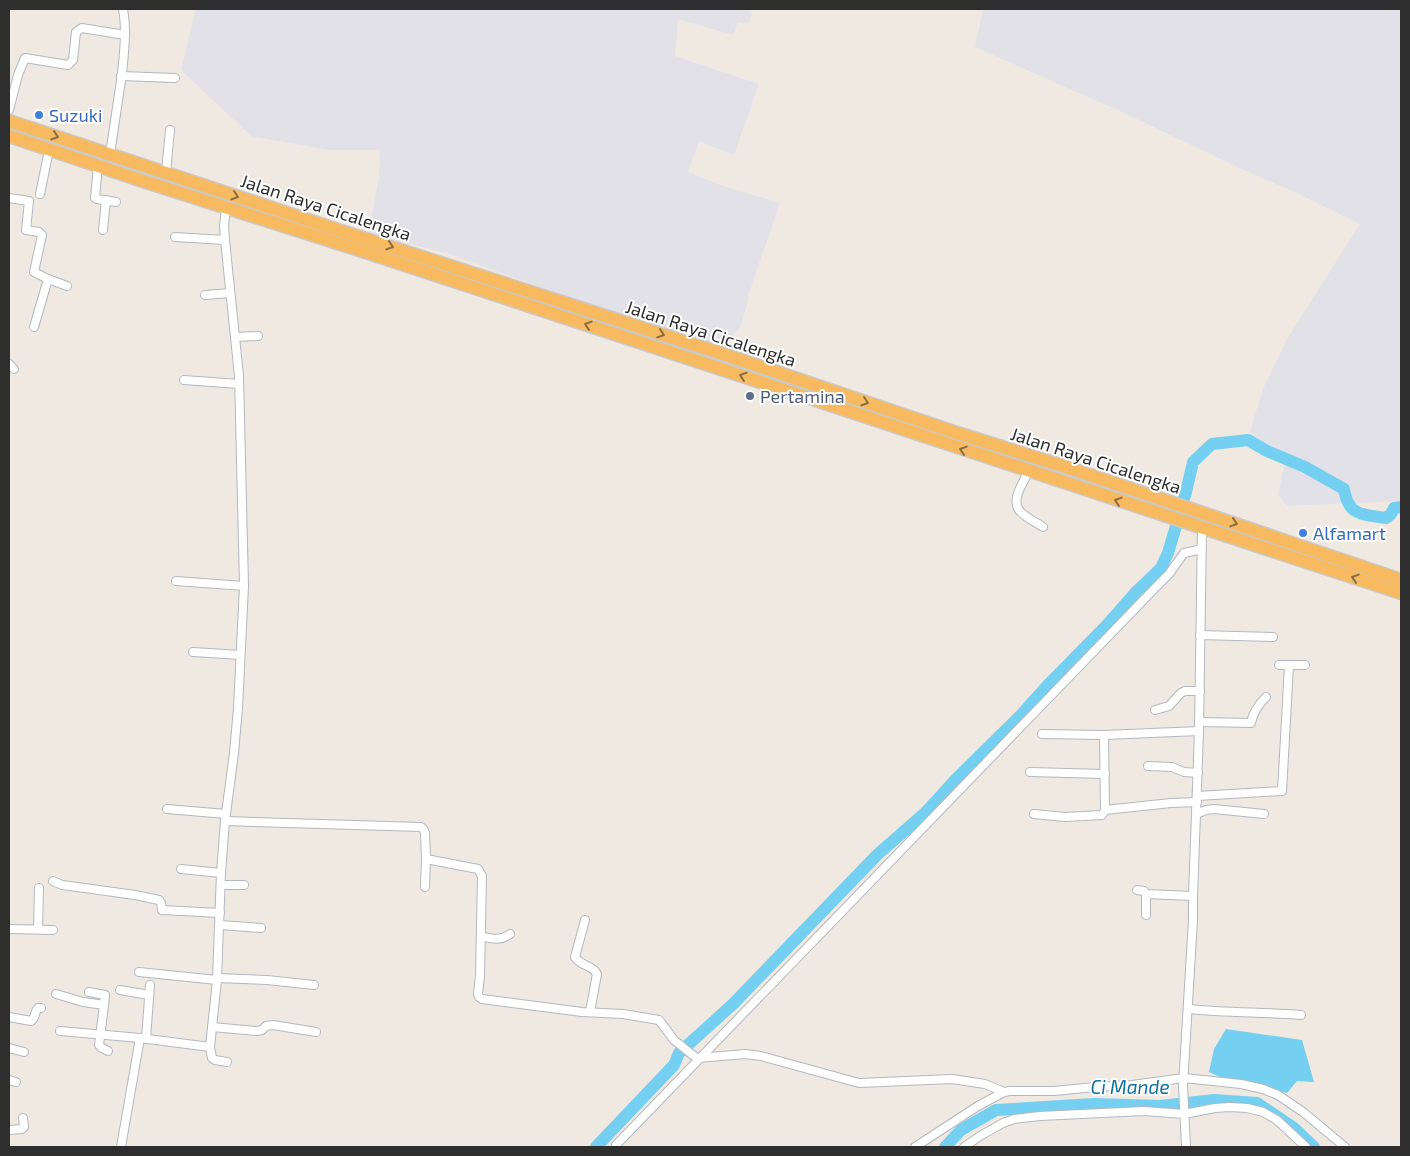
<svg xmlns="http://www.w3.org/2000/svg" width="1410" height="1156" font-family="'Exo 2',sans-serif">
<rect width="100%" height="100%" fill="#efe9e1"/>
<g fill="#e3e1e8">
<path d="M196,9h548l8,3 -3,12 -11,-2 -5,13 -55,-16 -3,37 84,28 -25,71 -35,-14 -11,31 32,13 60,18 -31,90 -1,9 -8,25 -18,20 -78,-24 -68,-23 -129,-47 -79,-19 11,-56 1,-28h-51l-78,-14 -70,-66z"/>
<path d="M983,9h418v492l-114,5 -9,-11 6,-28 -2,-16 -20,-8 -12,-11 13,-43 24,-50 73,-115 -61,-30 -53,-23 -124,-59 -147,-65z"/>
</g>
<path fill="#75cff0" d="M1226,1029l76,11 12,42 -17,-1 -10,12 -67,-16 -11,-5 5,-23z"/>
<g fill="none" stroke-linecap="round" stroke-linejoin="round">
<g stroke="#75cff0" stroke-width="12">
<path d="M596,1147l78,-82 5,-12 54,-49 145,-150 48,-42 30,-33 65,-64 26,-29 60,-61 29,-33 25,-24 7,-15 18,-61 7,-30 19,-18 36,-4 19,11 38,16 39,22c1,5 2,11 5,15 5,12 26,12 37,14l5,-4 3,-6 7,-1"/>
<path d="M945,1147l16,-17 35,-20 98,-6 67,2 53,-6 43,3 37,25 20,19"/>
</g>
<defs>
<g id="minor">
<path d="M121,76l54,2"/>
<path d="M9,110l9,-35 7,-17 43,7 5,-5 3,-28 6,-4 43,7"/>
<path d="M110,154c4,-27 8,-53 12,-80 2,-22 5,-43 1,-65"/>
<path d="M98,165l-3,33 2,1 19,3"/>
<path d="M166,172l4,-42"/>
<path d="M40,194l9,-44"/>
<path d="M9,198l20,3 -3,29 13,2 3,3 -8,37 14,7 19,7"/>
<path d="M103,230l3,-30"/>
<path d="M175,237l50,3"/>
<path d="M205,295l25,-2"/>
<path d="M34,327l14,-48"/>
<path d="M235,337l23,-1"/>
<path d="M9,364l5,5"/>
<path d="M184,380l55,4"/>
<path d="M1029,471c-5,10 -18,28 -10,39 5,7 17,12 24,17"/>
<path d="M176,581l68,5"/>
<path d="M1200,635l73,2"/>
<path d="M193,652l47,3"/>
<path d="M1279,665h26"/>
<path d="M1155,710l14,-4 12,-13 4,-2h15"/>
<path d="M1199,722l52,1c2,-11 7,-18 15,-26"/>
<path d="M1042,734l62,1 95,-4"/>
<path d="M1148,766l24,1 12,5 14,1"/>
<path d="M1030,772l75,2"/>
<path d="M1197,796l85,-5 7,-125"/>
<path d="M167,809l59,5"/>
<path d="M1105,810l66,-7 26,-1"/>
<path d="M1034,814l31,3 37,-2 3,-5 -1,-75"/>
<path d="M1196,814l10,-4 8,-1 50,5"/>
<path d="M225,821l196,6 3,3 1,3 1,26 52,10 4,7 -2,100 -2,18 1,3 3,2 100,13 41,2 36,6 15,20 20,16 4,2 47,-4 16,2 98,27 93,-4 33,5 19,8"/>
<path d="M181,869l40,4"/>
<path d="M53,881l9,4 8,1 65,9 24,5 2,3 1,7 58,3"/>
<path d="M221,885h23"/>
<path d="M425,887l1,-28"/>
<path d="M1137,890l7,1 2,3 47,2"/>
<path d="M1146,894v21"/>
<path d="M585,920l-10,37c5,9 18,8 22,17l-7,38"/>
<path d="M220,925l41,3"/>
<path d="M9,929l44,1"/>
<path d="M38,929l1,-41"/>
<path d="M481,936c11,3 19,5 29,-2"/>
<path d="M139,972l78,8"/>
<path d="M217,978l50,2 47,5"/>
<path d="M120,990l29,5"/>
<path d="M89,992l16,3 -1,10 -5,40 3,3 6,3"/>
<path d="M56,994l27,8 21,3"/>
<path d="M1189,1009c37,4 75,3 112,6"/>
<path d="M9,1017l22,4c5,-3 3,-9 7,-13h3"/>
<path d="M212,1027l45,4 5,-1 4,-4 7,-1 43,7"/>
<path d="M60,1031l80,7 70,9 7,-67 4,-107 4,-52 9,-68 4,-45 6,-122 -5,-210 -14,-136 -1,-14 2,-18"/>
<path d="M146,1039l4,-54"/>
<path d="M210,1047l2,11 3,2 12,2"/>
<path d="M9,1048l15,4"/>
<path d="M9,1080l7,2"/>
<path d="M9,1130l13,-1 2,-2 -1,-9"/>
<path d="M616,1145l540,-558 13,-13 15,-21 18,-4"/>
<path d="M121,1147l19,-109"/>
<path d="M915,1147l63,-41 26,-14 6,-1h44l41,-4 37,-2 52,-7 57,6 22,5 15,6 25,17 42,35"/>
<path d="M964,1147l16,-11 23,-13 11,-4 26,-3 104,-5 40,3 31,-6 15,-1 17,1 16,4 14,8 29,27"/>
<path d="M1186,1147l-3,-62 10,-165v-24l6,-165 3,-203"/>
</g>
<g id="trunk">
<path d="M9,121l335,111 376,121 237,80 109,34 335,113"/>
<path d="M9,136l137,46 223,71 1032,340"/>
</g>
</defs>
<use href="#minor" stroke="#b4b7c1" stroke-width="10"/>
<use href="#trunk" stroke="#c9c9c9" stroke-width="15"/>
<use href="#minor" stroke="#fff" stroke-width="8"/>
<use href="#trunk" stroke="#f8ba60" stroke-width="12"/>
</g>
<defs><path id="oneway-chevron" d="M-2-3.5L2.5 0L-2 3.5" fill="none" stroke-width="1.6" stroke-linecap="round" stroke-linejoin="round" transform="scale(1.25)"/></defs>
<g stroke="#896d44">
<use href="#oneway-chevron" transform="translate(55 136) rotate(18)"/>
<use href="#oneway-chevron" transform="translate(235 196) rotate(18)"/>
<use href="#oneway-chevron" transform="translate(390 246) rotate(18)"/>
<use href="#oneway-chevron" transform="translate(588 325) rotate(-162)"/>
<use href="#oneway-chevron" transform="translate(661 334) rotate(18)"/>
<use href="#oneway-chevron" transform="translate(743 376) rotate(-161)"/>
<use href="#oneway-chevron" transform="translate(865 402) rotate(19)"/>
<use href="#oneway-chevron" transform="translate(963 450) rotate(-162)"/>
<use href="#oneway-chevron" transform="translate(1118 501) rotate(-161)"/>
<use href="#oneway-chevron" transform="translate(1234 523) rotate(18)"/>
<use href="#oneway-chevron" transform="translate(1355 578) rotate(-162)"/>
</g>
<g fill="#3f7fe0" stroke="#fff" stroke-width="2">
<circle cx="39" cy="115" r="5"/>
<circle cx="1303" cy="533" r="5"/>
</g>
<circle fill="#5c6f8a" stroke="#fff" stroke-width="2" cx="750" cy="396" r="5"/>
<g text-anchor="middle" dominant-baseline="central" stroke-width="4" stroke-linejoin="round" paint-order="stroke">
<g font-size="18" fill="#366cbe" stroke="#fff" text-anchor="start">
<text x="49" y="115">Suzuki</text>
<text x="1313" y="533">Alfamart</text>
</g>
<g font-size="18" fill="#2e2e2e" stroke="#fff">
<text transform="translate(326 207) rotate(18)">Jalan Raya Cicalengka</text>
<text transform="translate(711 333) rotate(18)">Jalan Raya Cicalengka</text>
<text transform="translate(1096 460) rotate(18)">Jalan Raya Cicalengka</text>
</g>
<g font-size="18" fill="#4e5e75" stroke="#fff" text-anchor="start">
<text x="760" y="396">Pertamina</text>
</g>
<g font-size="19" font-style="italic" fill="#0d6fa3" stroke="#fff">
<text x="1130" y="1086">Ci Mande</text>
</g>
</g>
<rect width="1410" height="1156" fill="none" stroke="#2e2e2e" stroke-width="20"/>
</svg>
